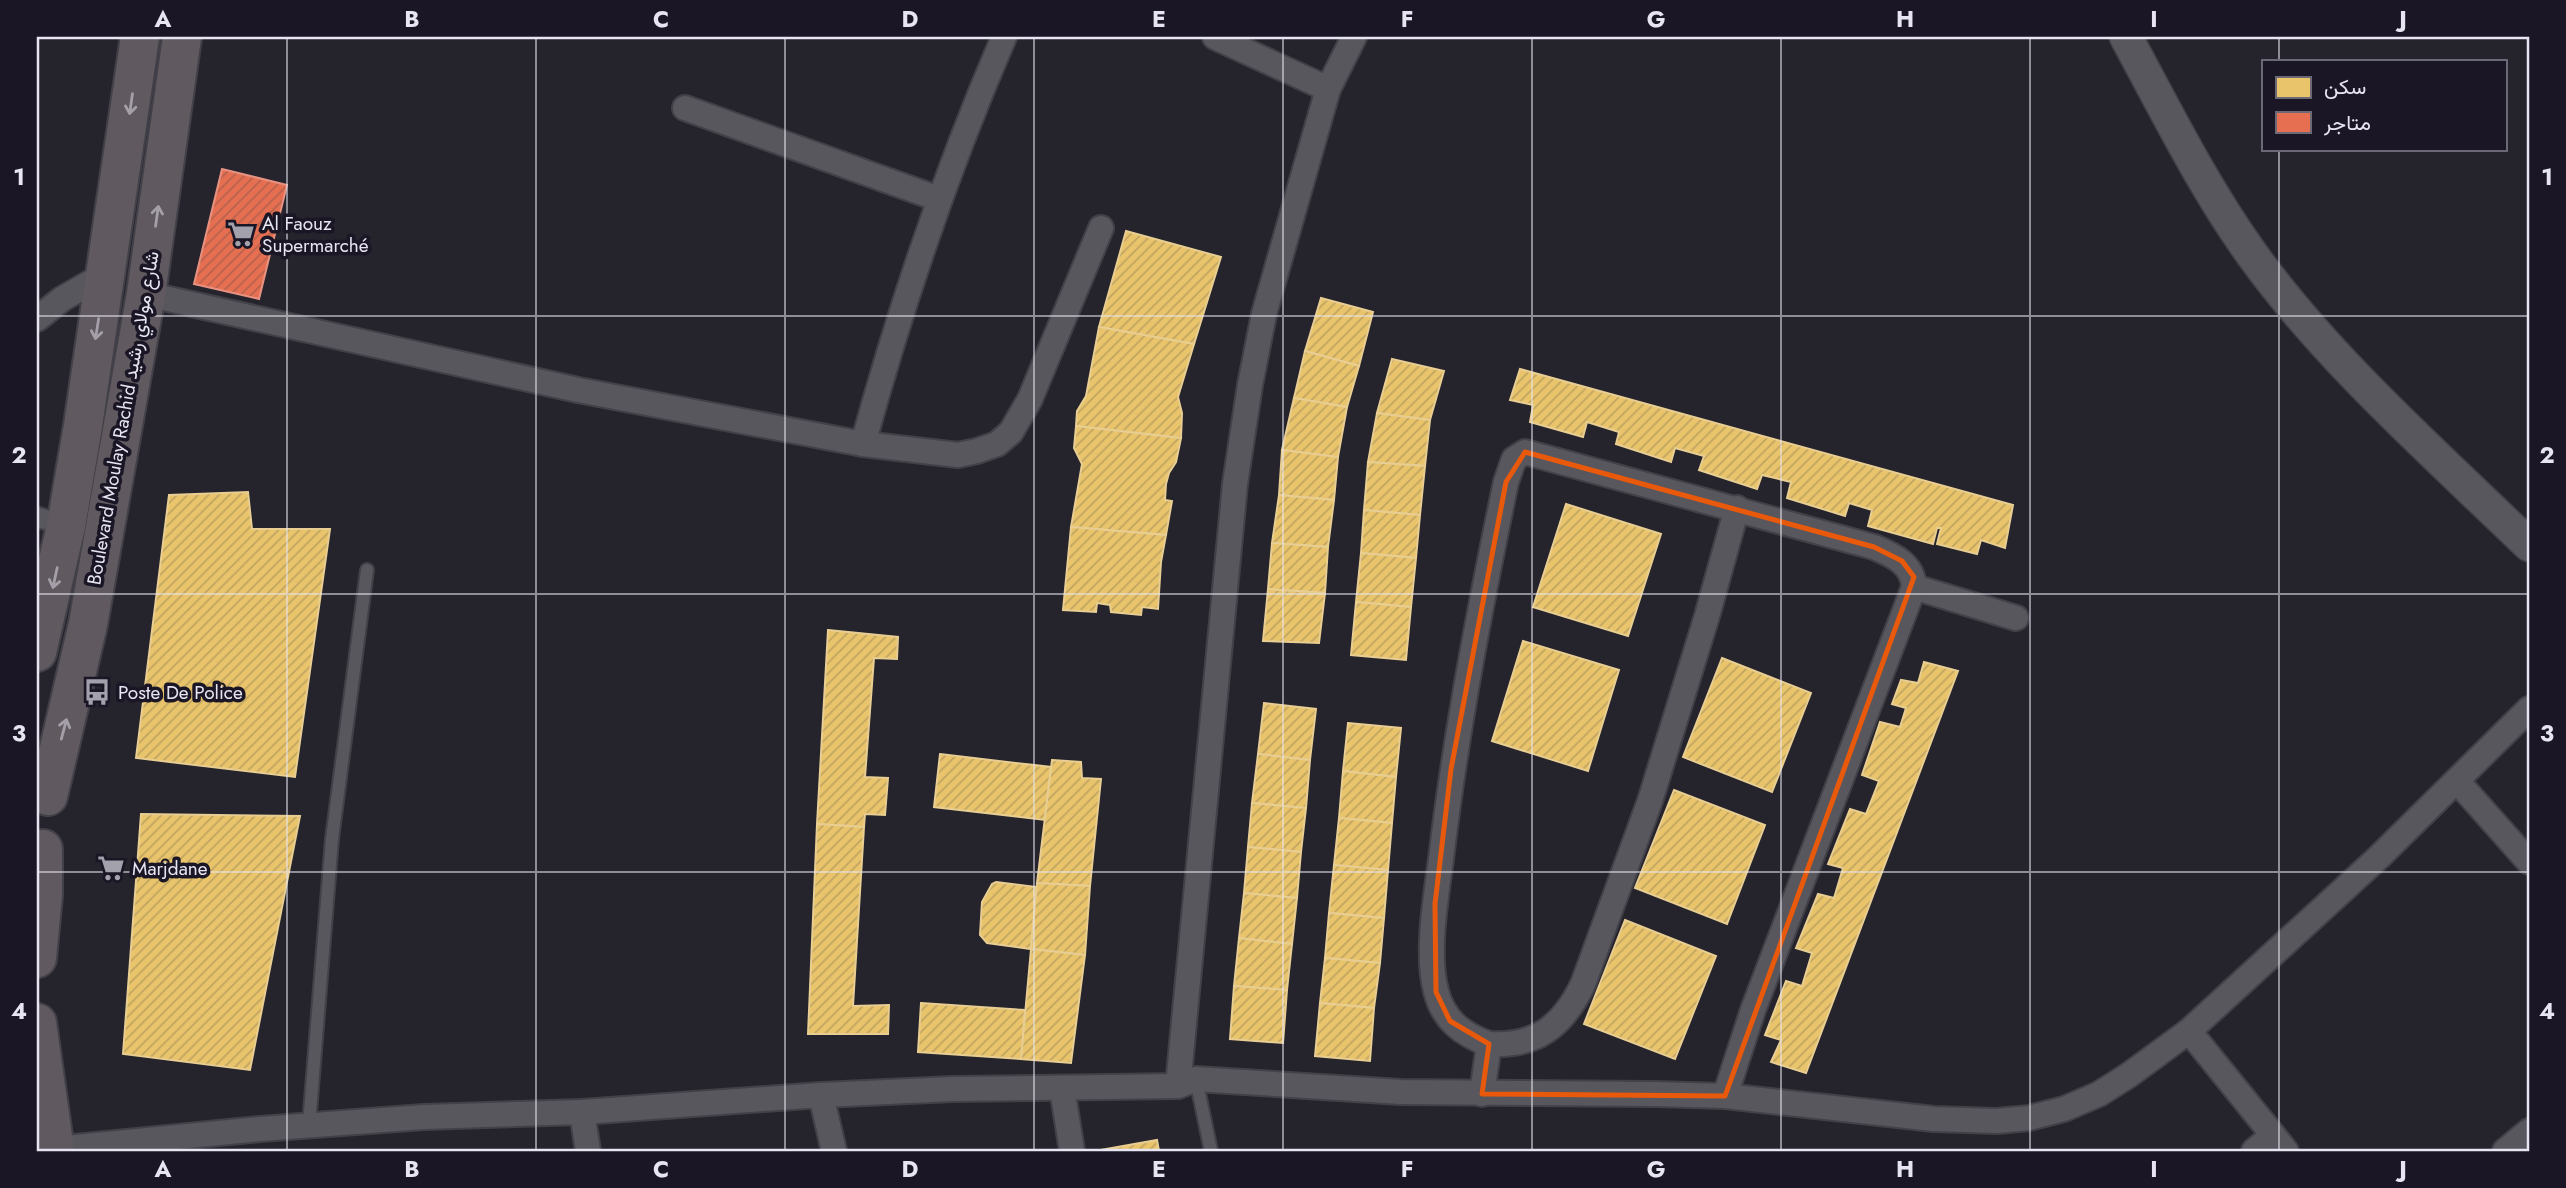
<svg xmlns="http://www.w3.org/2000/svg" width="2566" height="1188" font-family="Jost,Vazirmatn,sans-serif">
<defs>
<pattern id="homes-hatch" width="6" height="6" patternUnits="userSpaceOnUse" patternTransform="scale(1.75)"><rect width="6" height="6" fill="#e9c46a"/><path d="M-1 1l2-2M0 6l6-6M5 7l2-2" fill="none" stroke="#c0a462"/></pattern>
<pattern id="shops-hatch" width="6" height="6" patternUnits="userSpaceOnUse" patternTransform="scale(1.75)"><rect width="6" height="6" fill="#e76f51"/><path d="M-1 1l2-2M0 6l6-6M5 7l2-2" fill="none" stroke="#b6624e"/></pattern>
</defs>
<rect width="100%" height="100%" fill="#25232c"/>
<g fill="url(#homes-hatch)" stroke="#e8ce92" stroke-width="2">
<path d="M1126,231l95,26 -27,87 -95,-17z"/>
<path d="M1321,298l52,14 -14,54 -54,-15z"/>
<path d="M1099,327l95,17 -16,53 4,16 -1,25 -105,-12 1,-15 9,-15z"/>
<path d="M1305,351l54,15 -12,41 -53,-9z"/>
<path d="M1392,359l52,12 -14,49 -53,-7z"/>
<path d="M1520,369l493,136 -8,43 -24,-8 -4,14 -40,-10 4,-16h-4l-4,16 -65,-18 4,-16 -23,-7 -4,13 -58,-18 4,-16 -29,-7 -5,14 -58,-19 5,-14 -29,-8 -4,14 -55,-18 3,-12 -32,-10 -4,15 -53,-15 3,-17 -23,-5z"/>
<path d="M1294,398l53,9 -9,50 -56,-7z"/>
<path d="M1377,413l53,7 -5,46 -57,-4z"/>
<path d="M1076,426l105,12 -5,24 -7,11 -3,11 -1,16 7,1 -6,34 -95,-8 11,-63 -8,-16z"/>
<path d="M1282,450l56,7 -4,43 -55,-5z"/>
<path d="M1368,462l57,4 -5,49 -56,-5z"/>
<path d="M248,492l4,37h78l-35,248 -159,-19 33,-263z"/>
<path d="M1279,495l55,5 -6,47 -56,-4z"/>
<path d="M1566,504l95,30 -33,102 -95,-29z"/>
<path d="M1364,510l56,5 -4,43 -55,-5z"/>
<path d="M1071,527l95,8 -5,27 -3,47 -16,-2 -1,8 -30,-3 -1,-7 -13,-2 -1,9 -33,-2z"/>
<path d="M1272,543l56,4 -3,46 -57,-4z"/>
<path d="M1361,553l55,5 -5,49 -55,-5z"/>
<path d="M1268,589l57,4 -6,50 -56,-2z"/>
<path d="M1356,602l55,5 -5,53 -55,-5z"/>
<path d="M828,630l70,7 -1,22 -23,-1 -9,119 23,1 -3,37 -20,-1 -1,13 -47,-3z"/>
<path d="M1523,641l96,29 -31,101 -96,-30z"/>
<path d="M1722,658l89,35 -39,99 -89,-35z"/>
<path d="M1924,662l34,9 -152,402 -35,-11 10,-22 -16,-5 21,-54 16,5 10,-33 -16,-5 22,-54 16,4 9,-30 -15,-4 22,-55 16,5 13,-33 -17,-6 18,-53 20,5 6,-19 -14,-4 9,-24 17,3z"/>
<path d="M1264,703l52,6 -6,51 -52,-6z"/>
<path d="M1348,723l53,5 -5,49 -53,-6z"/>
<path d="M940,754l111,13 -6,53 -111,-13z"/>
<path d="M1258,754l52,6 -4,48 -54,-5z"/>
<path d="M1052,760l29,2 1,16 19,1 -11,107 -53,-3z"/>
<path d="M1343,771l53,6 -4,46 -53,-5z"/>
<path d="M1674,790l91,35 -38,99 -92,-36z"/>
<path d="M1252,803l54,5 -5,44 -53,-5z"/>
<path d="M141,814l159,2 -50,254 -127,-16z"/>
<path d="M1339,818l53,5 -4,47 -54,-5z"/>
<path d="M817,824l47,3 -11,179 36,-1 -1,29h-80z"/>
<path d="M1248,847l53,5 -4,46 -53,-5z"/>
<path d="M1334,865l54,5 -4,48 -55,-5z"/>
<path d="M996,882l41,5 -6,62 -44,-6 -7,-8 2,-33 10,-18z"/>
<path d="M1037,883l53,3 -5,69 -54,-6z"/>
<path d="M1244,893l53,5 -5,46 -53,-6z"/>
<path d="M1329,913l55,5 -4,45 -55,-5z"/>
<path d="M1625,920l91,36 -41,103 -91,-35z"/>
<path d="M1239,938l53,6 -5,46 -53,-4z"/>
<path d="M1031,949l54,6 -14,108 -50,-4z"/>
<path d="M1325,958l55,5 -6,45 -54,-5z"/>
<path d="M1234,986l53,4 -4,53 -53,-4z"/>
<path d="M921,1003l104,7 -4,49 -103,-7z"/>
<path d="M1320,1003l54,5 -4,53 -55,-5z"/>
<path d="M1157,1140l2,11h-64z"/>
</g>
<path fill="url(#shops-hatch)" stroke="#e79281" stroke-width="2" d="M222,169l65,16 -28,114 -65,-15z"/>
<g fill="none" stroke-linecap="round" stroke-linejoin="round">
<defs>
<g id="service">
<path d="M1196,1079l15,72"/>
<path d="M309,1125l23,-286 35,-269"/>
</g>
<path id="pedestrian" d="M37,517l29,9"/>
<g id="minor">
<path d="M1215,37l113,52"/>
<path d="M685,108l254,91"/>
<path d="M146,294l432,96 285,54 95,11 19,-4 20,-7 14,-12 19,-33 71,-171"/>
<path d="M37,319l25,-20 45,-26"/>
<path d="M863,444c38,-139 84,-275 141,-407"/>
<path d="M1914,587l102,31"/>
<path d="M2457,781l72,81"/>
<path d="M2189,1031l97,120"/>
<path d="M1489,1044c47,3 74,-18 94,-60l67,-183 57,-185 30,-108"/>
<path d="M1178,1086l57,-602 15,-99 14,-71 64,-225 26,-52"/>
<path d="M1062,1088l10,63"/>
<path d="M1482,1094l7,-50c-28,-10 -46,-25 -53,-53 -10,-37 0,-94 5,-132 15,-127 39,-252 65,-377l8,-23 11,-7 349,95c19,8 39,17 40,40l-161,423 -28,86"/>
<path d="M821,1095l13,56"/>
<path d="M582,1112l6,39"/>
<path d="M55,1149l205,-20 164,-12 158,-5 239,-17 132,-6 225,-3 18,-7 205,13 253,2 71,2 209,23 63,2 32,-3 35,-9 35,-15 30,-19 60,-44 190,-174 150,-148"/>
<path d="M2254,1151l19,-16"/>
<path d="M2505,1151l24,-20"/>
</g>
<path id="tertiary" d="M2126,37c39,72 77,149 125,216 75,105 185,202 278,292"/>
<g id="primary">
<path d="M37,652l29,-126 17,-100 57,-389"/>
<path d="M48,796l40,-172 58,-330 36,-257"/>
<path d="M37,958l6,-63v-46"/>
<path d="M37,1023l18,128"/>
</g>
</defs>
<use href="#service" stroke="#424048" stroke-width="16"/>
<use href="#pedestrian" stroke="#424048" stroke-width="23"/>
<use href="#minor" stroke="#424048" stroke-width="28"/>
<use href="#tertiary" stroke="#424048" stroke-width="35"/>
<use href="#primary" stroke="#424048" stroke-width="42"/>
<use href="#service" stroke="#58575d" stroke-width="12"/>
<use href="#pedestrian" stroke="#58575d" stroke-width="19"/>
<use href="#minor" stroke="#58575d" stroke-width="24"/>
<use href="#tertiary" stroke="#58575d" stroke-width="32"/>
<use href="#primary" stroke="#60595f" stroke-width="38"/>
</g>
<defs><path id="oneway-shaft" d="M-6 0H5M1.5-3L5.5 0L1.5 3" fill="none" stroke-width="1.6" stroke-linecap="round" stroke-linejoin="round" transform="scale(1.75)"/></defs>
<g stroke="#a49fa8">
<use href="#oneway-shaft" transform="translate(131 104) rotate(98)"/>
<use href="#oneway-shaft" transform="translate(157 216) rotate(-82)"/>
<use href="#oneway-shaft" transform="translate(97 329) rotate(99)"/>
<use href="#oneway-shaft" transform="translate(55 578) rotate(102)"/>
<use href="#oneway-shaft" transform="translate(64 729) rotate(-75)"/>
</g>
<path fill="none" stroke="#e8590c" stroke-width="5" stroke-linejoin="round" d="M1525,452l349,95 28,14 12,16 -189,519 -243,-2 7,-50 -39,-23 -14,-29 -1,-88 16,-135 55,-287z"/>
<path fill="none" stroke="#e7e5f1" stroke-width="2" stroke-opacity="0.55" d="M287,37v1114M536,37v1114M785,37v1114M1034,37v1114M1283,37v1114M1532,37v1114M1781,37v1114M2030,37v1114M2279,37v24M2279,149v1002M37,316h2492M37,594h2492M37,872h2492"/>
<defs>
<symbol id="supermarket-bare" viewBox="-9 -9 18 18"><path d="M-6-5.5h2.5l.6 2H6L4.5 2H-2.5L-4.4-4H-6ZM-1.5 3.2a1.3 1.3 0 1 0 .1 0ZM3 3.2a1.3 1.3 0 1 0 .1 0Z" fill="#a3a1ac" stroke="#1a1626" stroke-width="2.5" paint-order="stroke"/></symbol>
<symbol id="bus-bare" viewBox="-9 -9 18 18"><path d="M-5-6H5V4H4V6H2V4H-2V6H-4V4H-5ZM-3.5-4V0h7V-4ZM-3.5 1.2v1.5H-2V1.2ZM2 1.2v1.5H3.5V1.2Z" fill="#a3a1ac" stroke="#1a1626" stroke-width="2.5" paint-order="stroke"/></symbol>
</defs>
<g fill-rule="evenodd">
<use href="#supermarket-bare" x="222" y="215" width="38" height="38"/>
<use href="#bus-bare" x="78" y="673" width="38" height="38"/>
<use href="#supermarket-bare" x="92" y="849" width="38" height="38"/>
</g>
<g text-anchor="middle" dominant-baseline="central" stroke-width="7" stroke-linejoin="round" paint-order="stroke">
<g font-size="19" fill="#e7e5f1" stroke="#1a1626" text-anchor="start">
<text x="262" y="223">Al Faouz<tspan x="262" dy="22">Supermarché</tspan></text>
<text x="118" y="692">Poste De Police</text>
<text x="132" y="868">Marjdane</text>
</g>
<g font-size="19" fill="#e7e5f1" stroke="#1a1626">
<text transform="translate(123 418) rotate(-80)">Boulevard Moulay Rachid شارع مولاي رشيد</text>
</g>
</g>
<rect width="2566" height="1188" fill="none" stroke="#1a1626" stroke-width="77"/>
<rect x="2262" y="60" width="245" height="91" fill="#1a1626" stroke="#6c6977" stroke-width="2"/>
<rect x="2276" y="77" width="35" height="21" fill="#e9c46a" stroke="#6c6977" stroke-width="2"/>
<text x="2324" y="94" font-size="21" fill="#e7e5f1">سكن</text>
<rect x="2276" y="112" width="35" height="21" fill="#e76f51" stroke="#6c6977" stroke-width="2"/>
<text x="2324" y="130" font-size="21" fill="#e7e5f1">متاجر</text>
<rect x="38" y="38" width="2490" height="1112" fill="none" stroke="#e7e5f1" stroke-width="2.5"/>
<g font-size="23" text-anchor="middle" font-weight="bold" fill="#e7e5f1">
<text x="163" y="27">A</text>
<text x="412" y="27">B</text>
<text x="661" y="27">C</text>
<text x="910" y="27">D</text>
<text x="1159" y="27">E</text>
<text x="1407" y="27">F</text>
<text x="1656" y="27">G</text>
<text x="1905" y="27">H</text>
<text x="2154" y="27">I</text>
<text x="2403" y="27">J</text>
<text x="19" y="185">1</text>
<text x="2547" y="185">1</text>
<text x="19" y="463">2</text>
<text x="2547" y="463">2</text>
<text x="19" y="741">3</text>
<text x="2547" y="741">3</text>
<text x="19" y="1019">4</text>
<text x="2547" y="1019">4</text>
<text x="163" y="1177">A</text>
<text x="412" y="1177">B</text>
<text x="661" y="1177">C</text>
<text x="910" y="1177">D</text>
<text x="1159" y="1177">E</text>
<text x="1407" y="1177">F</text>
<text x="1656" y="1177">G</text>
<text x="1905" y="1177">H</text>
<text x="2154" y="1177">I</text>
<text x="2403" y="1177">J</text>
</g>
</svg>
